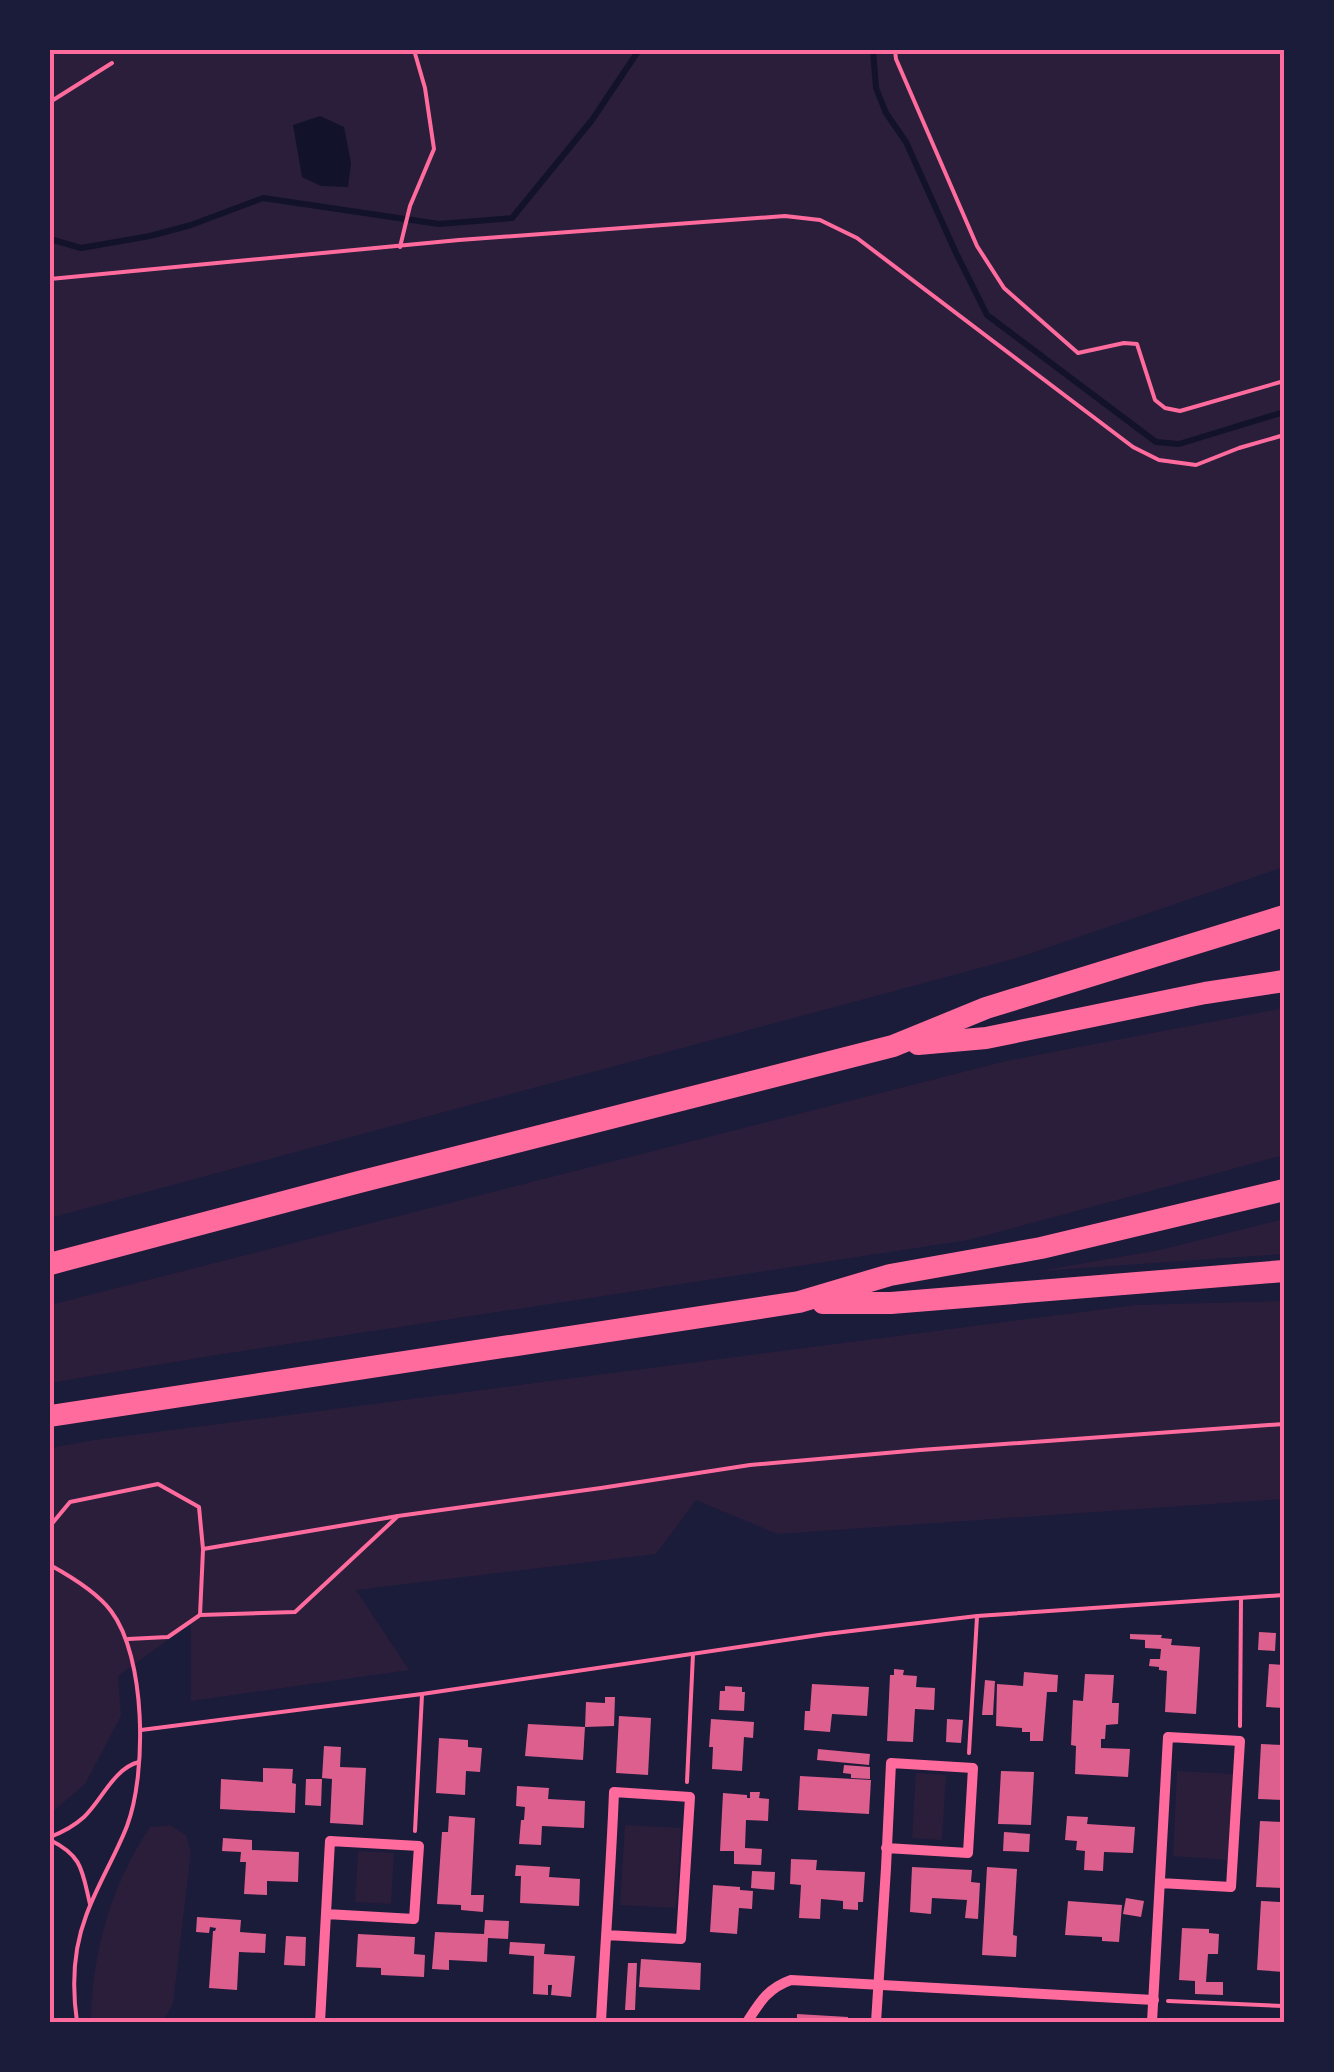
<svg xmlns="http://www.w3.org/2000/svg" width="1334" height="2072" font-family="'Libre Baskerville',serif">
<rect width="100%" height="100%" fill="#1b1b3a"/>
<g fill="#2a1e3b">
<path d="M50,50h1234v817l-267,91 -967,260z"/>
<path d="M1284,1008v147l-315,85 -753,115 -166,28v-78l956,-244z"/>
<path d="M1284,1219v35l-245,17 121,-21z"/>
<path d="M1284,1301v198l-507,35 -81,-34 -40,54 -300,36 53,80 -218,31v-78l-73,53 3,40 -36,68 -35,30v-366l45,-8 1041,-135z"/>
<path d="M1177,1771l56,3 -5,86 -55,-4z"/>
<path d="M916,1773l30,2 -4,65 -30,-2z"/>
<path d="M170,1825l16,10 5,17 -18,152 -11,18h-71c0,-68 21,-139 59,-195z"/>
<path d="M625,1825l56,3 -5,80 -56,-3z"/>
<path d="M358,1851l36,2 -3,51 -36,-2z"/>
</g>
<path fill="#12122b" d="M320,116l24,11 7,36 -3,24 -27,-1 -19,-9 -9,-52z"/>
<g fill="none" stroke-linecap="round" stroke-linejoin="round">
<g stroke="#12122b" stroke-width="6">
<path d="M873,50l3,38 10,25 20,29 50,111 31,62 169,127 23,2 105,-32"/>
<path d="M50,239l31,9 69,-12 41,-11 72,-27 176,26 73,-6 80,-98 47,-70"/>
</g>
</g>
<g fill="#dd5f8e">
<path d="M1259,1632l17,1 -1,18 -17,-1z"/>
<path d="M1130,1634l32,1 -1,3 11,1 -1,6 29,2 -4,67 -31,-2 2,-41 -8,-1v-3l-10,-1 1,-7h10l1,-10 -16,-1v-8l-15,-1z"/>
<path d="M1269,1664l15,1v43l-18,-1z"/>
<path d="M894,1669l10,1 -1,5 14,1 -1,11 19,1 -1,22 -19,-1 -2,33 -26,-1 3,-66h4z"/>
<path d="M1024,1672l34,3 -1,17h-10l-4,49h-13v-9h-8v-4l-26,-2 1,-42 26,2z"/>
<path d="M1085,1674l29,1 -2,28h7l-1,21 -12,1 -1,14h-4v9l29,1 -2,28 -53,-3 1,-28 -5,-1 2,-45 10,1z"/>
<path d="M985,1680l10,1 -2,34h-11z"/>
<path d="M812,1684l57,3 -2,29 -35,-2 -2,18 -26,-2 1,-19h5z"/>
<path d="M725,1686l17,1v5h3l-1,19 -25,-1 1,-19h5z"/>
<path d="M605,1697h10l-1,29 -29,1 1,-25 19,1z"/>
<path d="M619,1716l32,2 -3,57 -32,-2z"/>
<path d="M711,1719l43,3 -1,16 -9,-1 -2,34 -30,-2 1,-22h-4z"/>
<path d="M947,1719l16,1 -2,23 -15,-1z"/>
<path d="M528,1724l57,3 -2,33 -58,-4z"/>
<path d="M439,1738l29,2v7l14,1 -2,24 -14,-1 -1,24 -29,-2z"/>
<path d="M1261,1744l23,1v55l-26,-1z"/>
<path d="M324,1746l17,1 -1,20 26,1 -3,57 -33,-2 2,-44 -10,-1z"/>
<path d="M818,1749l52,5 -1,11 -52,-5z"/>
<path d="M844,1765l26,2v12l-19,-1v-4l-8,-1z"/>
<path d="M263,1768l30,1 -1,14 4,1 -1,29 -75,-4 1,-30 42,3z"/>
<path d="M1001,1771l33,1 -3,53 -33,-1z"/>
<path d="M800,1776l71,4 -2,34 -71,-4z"/>
<path d="M306,1779h16l-1,27 -16,-1z"/>
<path d="M517,1786l32,2 -1,11 37,2 -1,27 -42,-2 -1,19 -22,-1 2,-24h3l1,-13 -9,-1z"/>
<path d="M750,1792h10l-1,6 10,1 -1,22 -22,-1 -1,28 17,1 -1,16 -27,-1v-13h-14l3,-58 24,2v3h3z"/>
<path d="M449,1816l26,2 -4,77h13l-1,17 -22,-2v-5l-24,-1 5,-72h6z"/>
<path d="M1067,1816l21,1 -1,7 48,3 -2,26 -29,-1 -1,19 -19,-1 1,-19 -9,-1 1,-9 -12,-1z"/>
<path d="M1260,1821l24,1v66l-28,-1z"/>
<path d="M1004,1832l26,2 -1,18 -26,-1z"/>
<path d="M223,1838l29,2v10l47,2 -1,30 -31,-1v14l-23,-1 2,-32h-6l1,-10 -19,-1z"/>
<path d="M791,1859l26,1 -1,10 49,2 -2,30h-5v8l-15,-1v-8l-22,-2 -1,20 -21,-1 2,-33 -11,-1z"/>
<path d="M516,1865l34,2 -1,10 31,2 -1,27 -59,-3 1,-27h-6z"/>
<path d="M912,1867l60,3 -1,12 9,1 -2,36 -13,-1 2,-18 -35,-2 -1,16 -21,-2z"/>
<path d="M987,1867l30,2 -4,66 4,1 -1,21 -34,-2z"/>
<path d="M752,1871l23,1 -1,18 -23,-2z"/>
<path d="M713,1885l27,2v3l13,1 -1,18 -13,-1 -2,26 -27,-2z"/>
<path d="M1281,1895h3v77l-27,-2 4,-69 19,1z"/>
<path d="M1126,1898l18,3 -3,16 -18,-3z"/>
<path d="M1068,1901l54,4 -3,37 -17,-1v-4l-37,-2z"/>
<path d="M197,1917l44,3 -1,12 26,2 -1,19 -26,-1 -2,38 -28,-2 4,-57h2l1,-3 -6,-1 -1,6 -13,-1z"/>
<path d="M485,1920l24,1 -1,18 -20,-1 -1,24 -38,-2v10l-17,-1 3,-37 49,2z"/>
<path d="M1182,1928l27,1v4l10,1 -1,20h-10l-2,28h17v13l-28,-1v-13l-16,-1z"/>
<path d="M358,1934l57,3 -1,17 11,1 -1,22 -43,-2v-7l-25,-1z"/>
<path d="M286,1936l20,1 -1,29 -21,-1z"/>
<path d="M510,1942l35,2 -1,10 31,2 -4,41 -20,-2 1,-10h-4v10l-15,-1 1,-38 -25,-2z"/>
<path d="M641,1959l60,4 -1,27 -61,-3z"/>
<path d="M628,1963h9l-2,47h-10z"/>
<path d="M797,2014l51,3v5h-51z"/>
</g>
<g fill="none" stroke-linecap="round" stroke-linejoin="round">
<g stroke="#ff6b9d" stroke-width="4">
<path d="M895,50l1,9 81,187 27,42 74,65 46,-10 13,1 18,56 10,8 15,3 104,-30"/>
<path d="M50,102l62,-39"/>
<path d="M400,247l10,-41 24,-57 -9,-61 -11,-38"/>
<path d="M50,279l409,-39 326,-24 35,4 37,18 276,209 26,13 37,5 43,-17 45,-13"/>
<path d="M50,1526l20,-24 88,-18 41,23 4,42 195,-33 203,-28 149,-23 170,-15 364,-26"/>
<path d="M50,1565c20,11 47,27 61,46 35,46 36,162 16,215 -12,31 -30,59 -41,90 -13,34 -14,71 -9,106"/>
<path d="M200,1615l3,-65"/>
<path d="M128,1639l40,-2 32,-22 95,-3 103,-96"/>
<path d="M1240,1726l1,-128"/>
<path d="M141,1730l281,-36 404,-60 151,-18 307,-21"/>
<path d="M969,1753l8,-136"/>
<path d="M687,1782l6,-128"/>
<path d="M415,1831l7,-136"/>
<path d="M50,1837c13,-5 23,-10 34,-20 18,-17 30,-49 55,-55"/>
<path d="M50,1840c33,16 32,31 40,64"/>
<path d="M1168,2001l116,5"/>
</g>
<g stroke="#ff6b9d" stroke-width="10">
<path d="M320,2022l10,-181 89,5 -5,73 -88,-5"/>
<path d="M601,2022c4,-77 10,-153 13,-230l76,5 -9,142 -75,-4"/>
<path d="M747,2022c13,-20 21,-34 44,-42l363,20"/>
<path d="M876,2022l10,-154 5,-105 82,5 -5,85 -82,-5"/>
<path d="M1152,2022l16,-285 72,4 -9,146 -71,-4"/>
</g>
<g stroke="#ff6b9d" stroke-width="22">
<path d="M918,1044l68,-6 219,-45 79,-12"/>
<path d="M50,1264l309,-82 534,-136 93,-38 298,-92"/>
<path d="M823,1303h68l393,-32"/>
<path d="M50,1416l749,-114 91,-27 151,-27 243,-58"/>
</g>
</g>
<rect width="1334" height="2072" fill="none" stroke="#1b1b3a" stroke-width="105"/>
<rect x="52" y="52" width="1230" height="1968" fill="none" stroke="#ff6b9d" stroke-width="4"/>
</svg>
